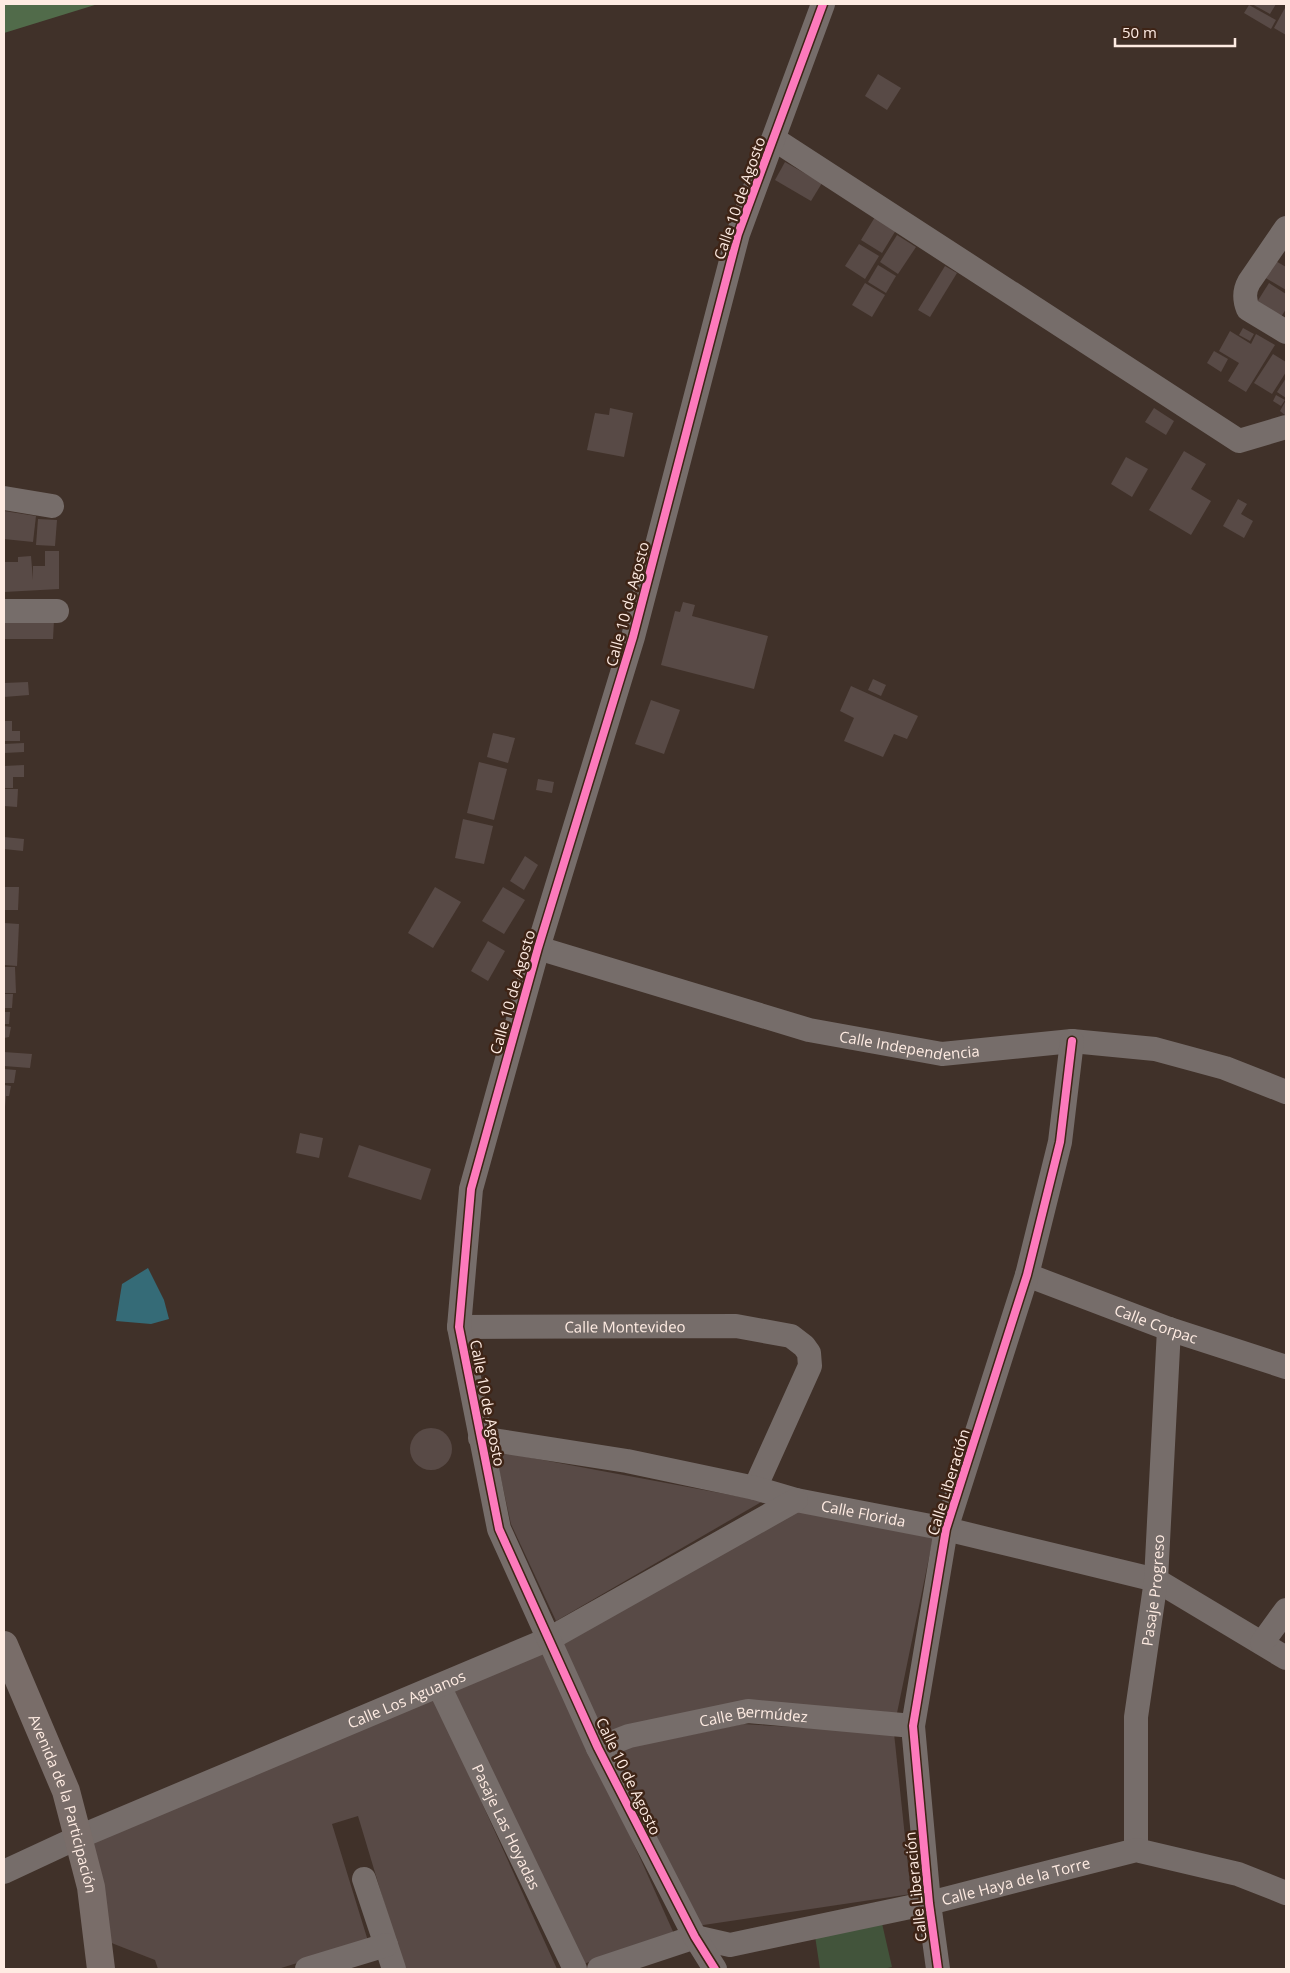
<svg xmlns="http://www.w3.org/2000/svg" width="1290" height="1973" font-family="'Open Sans',sans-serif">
<rect width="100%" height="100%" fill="#403129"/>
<path fill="#42543b" d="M881,1919l11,48 -9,2h-63l-5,-33z"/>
<path fill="#516b4a" d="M4,4h94l-94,29z"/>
<path fill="#356b77" d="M148,1268l16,32 5,19 -18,5 -35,-3 6,-37z"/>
<g fill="#584a46">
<path d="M1252,4h24l-6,10z"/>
<path d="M1249,5l27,15 -5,9 -27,-16z"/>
<path d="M1286,6v29l-12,-7z"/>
<path d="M878,74l23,14 -14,22 -22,-14z"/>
<path d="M785,162l37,21 -11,18 -36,-21z"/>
<path d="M875,217l21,13 -14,23 -21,-13z"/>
<path d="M897,235l19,12 -18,27 -18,-12z"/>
<path d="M859,244l20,12 -14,23 -20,-13z"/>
<path d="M1274,260l12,7v23l-22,-13z"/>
<path d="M878,265l18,11 -10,17 -18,-11z"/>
<path d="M945,266l12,7 -27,44 -12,-7z"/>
<path d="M865,283l20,12 -13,22 -20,-12z"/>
<path d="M1269,283l17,11v15l-5,8 -24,-15z"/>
<path d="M1243,328l11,6 -4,7 -11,-6z"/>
<path d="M1230,331l21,13 5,-10 19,11 -29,47 -18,-11 11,-18 -20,-12z"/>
<path d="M1214,351l14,8 -7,13 -14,-9z"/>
<path d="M1273,354l13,8v10l-14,22 -18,-11z"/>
<path d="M1286,378v20l-9,-6z"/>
<path d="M1276,395l9,5 -4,6 -8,-5z"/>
<path d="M1286,400v16l-6,-5z"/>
<path d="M610,408l23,5 -9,44 -37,-7 8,-37 14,2z"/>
<path d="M1154,408l20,13 -8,14 -21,-13z"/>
<path d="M1184,451l22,13 -15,25 20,12 -20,34 -42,-25z"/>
<path d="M1126,457l22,12 -16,28 -21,-13z"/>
<path d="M1238,499l9,5 -6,10 12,7 -9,17 -21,-12z"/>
<path d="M4,511l32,5 -3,26 -29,-3z"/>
<path d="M38,519l19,1 -2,26 -19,-1z"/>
<path d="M45,551h14v38l-55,3v-30h14v-5l13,-1 2,24v-14h12z"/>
<path d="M683,602l12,3 -3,11 76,20 -14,53 -93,-24 14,-54 5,1z"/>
<path d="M4,620h50l-1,19h-49z"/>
<path d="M873,679l13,6 -5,11 -13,-6z"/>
<path d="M28,682l1,13 -25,2v-14z"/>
<path d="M851,686l67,30 -11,23 -13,-5 -11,23 -39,-16 10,-23 -14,-7z"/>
<path d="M651,700l29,10 -16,44 -29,-10z"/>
<path d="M4,721h8v10h8v10h-16z"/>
<path d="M493,733l22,5 -7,25 -21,-6z"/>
<path d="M24,743v9l-20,1v-9z"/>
<path d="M479,762l28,7 -13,51 -27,-7z"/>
<path d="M24,765v12h-11v11h-9v-22z"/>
<path d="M538,779l16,3 -2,11 -16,-3z"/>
<path d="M4,789h14l-1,18 -13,-1z"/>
<path d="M463,819l30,7 -9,38 -29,-6z"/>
<path d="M4,837l20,2 -1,12 -19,-2z"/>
<path d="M525,856l13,9 -14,25 -14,-9z"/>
<path d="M4,887h15l-1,23h-14z"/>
<path d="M435,887l26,15 -28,46 -25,-15z"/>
<path d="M503,887l22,13 -21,34 -22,-13z"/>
<path d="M4,923l15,1 -2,42 -13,-1z"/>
<path d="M488,941l17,10 -17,30 -17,-10z"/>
<path d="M4,967h11l1,26h-12z"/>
<path d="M4,994h9l-1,14h-8z"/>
<path d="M4,1012h6l-1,12h-5z"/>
<path d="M4,1026l7,1 -2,10 -5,1z"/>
<path d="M4,1052l28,2 -2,14 -26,-2z"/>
<path d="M4,1069l12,1 -2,13h-10z"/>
<path d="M4,1085l7,1 -2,10h-3l-1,11h-1z"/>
<path d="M300,1133l23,5 -4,20 -23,-5z"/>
<path d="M359,1145l72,24 -10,31 -73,-23z"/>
<circle cx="431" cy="1449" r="21"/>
<path d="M495,1451l268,50 -207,120 -45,-97z"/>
<path d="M795,1511l138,27 -36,175 -138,-12 -155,32 -43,-89z"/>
<path d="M547,1650l128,286 -102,31 -124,-276z"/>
<path d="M434,1697l123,272h-153l-46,-153 -26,8 36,117 -90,28h-120l-3,-9 -46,-18 -20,-100z"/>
<path d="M743,1724l151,9 17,161 -221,33 -79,-176z"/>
</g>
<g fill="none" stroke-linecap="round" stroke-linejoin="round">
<g stroke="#766d6a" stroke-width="24">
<path d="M774,139l465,302 47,-14"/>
<path d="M1286,228l-37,54c-5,9 -5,17 -1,27l38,23"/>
<path d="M4,498l48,8"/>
<path d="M4,611h53"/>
<path id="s1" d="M538,948l271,82 133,24 130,-13 83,8 70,19 61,24"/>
<path id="s2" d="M1027,1275l142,54 117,38"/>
<path id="s3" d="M459,1327l277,-1 55,10 13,10 5,7 1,13 -55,122"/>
<path id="s4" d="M480,1438l147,23 128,27 41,12 150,29 210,51 130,78"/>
<path d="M1262,1643l24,-33"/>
<path id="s5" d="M439,1686l136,283"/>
<path id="s6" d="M598,1748l31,-12 119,-25 165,15"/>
<path id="s7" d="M1136,1850v-133l20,-137 13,-251"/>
<path id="s8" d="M4,1872l75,-35 470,-198 247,-139"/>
<path d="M364,1879l30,90"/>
<path d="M307,1969l79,-24"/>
<path id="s9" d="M599,1969l96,-32 35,8 199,-42 207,-53 102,24 48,19"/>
<path d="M715,1969l-20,-32 -97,-189 -99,-219 -40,-202 12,-138 67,-241 95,-311 105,-403 85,-230"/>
<path d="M938,1969l-9,-66 -16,-177 33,-197 81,-254 33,-133 12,-101"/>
</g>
<path stroke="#796d69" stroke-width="28" id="s10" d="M4,1645l62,146 25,96 10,82"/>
<defs>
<g id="cycleway">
<path d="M715,1969l-20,-32 -97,-189 -99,-219 -40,-202 12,-138 67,-241 95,-311 105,-403 85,-230"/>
<path d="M938,1969l-9,-66 -16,-177 33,-197 81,-254 33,-133 12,-101"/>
</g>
</defs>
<use href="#cycleway" stroke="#3e2416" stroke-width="11"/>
<use href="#cycleway" stroke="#fd7abc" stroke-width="8"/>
</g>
<g text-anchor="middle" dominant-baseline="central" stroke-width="5" stroke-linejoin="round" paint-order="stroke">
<g font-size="15" fill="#feebe2" stroke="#3e2416">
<text transform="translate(739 198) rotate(-71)">Calle 10 de Agosto</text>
<text transform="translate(627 604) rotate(-75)">Calle 10 de Agosto</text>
<text transform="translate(512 992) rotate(-74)">Calle 10 de Agosto</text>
<text stroke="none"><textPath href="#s1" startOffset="385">Calle Independencia</textPath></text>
<text stroke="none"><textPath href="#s2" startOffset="138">Calle Corpac</textPath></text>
<text stroke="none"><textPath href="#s3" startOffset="166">Calle Montevideo</textPath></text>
<text transform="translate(488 1403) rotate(79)">Calle 10 de Agosto</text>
<text transform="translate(948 1482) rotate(-73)">Calle Liberación</text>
<text stroke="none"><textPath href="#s4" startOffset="391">Calle Florida</textPath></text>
<text stroke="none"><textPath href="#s7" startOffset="261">Pasaje Progreso</textPath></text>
<text stroke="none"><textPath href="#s8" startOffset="438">Calle Los Aguanos</textPath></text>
<text stroke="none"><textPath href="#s6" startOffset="160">Calle Bermúdez</textPath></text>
<text transform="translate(629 1776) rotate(64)">Calle 10 de Agosto</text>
<text stroke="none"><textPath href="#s10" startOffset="170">Avenida de la Participación</textPath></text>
<text stroke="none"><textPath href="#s5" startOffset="156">Pasaje Las Hoyadas</textPath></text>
<text stroke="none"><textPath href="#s9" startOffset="430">Calle Haya de la Torre</textPath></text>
<text transform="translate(915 1887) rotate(-96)">Calle Liberación</text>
</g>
</g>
<rect width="1290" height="1973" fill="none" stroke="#feebe2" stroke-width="10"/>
<path d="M1115 38v8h120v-8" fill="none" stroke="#feebe2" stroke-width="2.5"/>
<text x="1122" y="38" font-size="15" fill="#feebe2" stroke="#3e2416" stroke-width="4" paint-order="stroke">50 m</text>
</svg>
